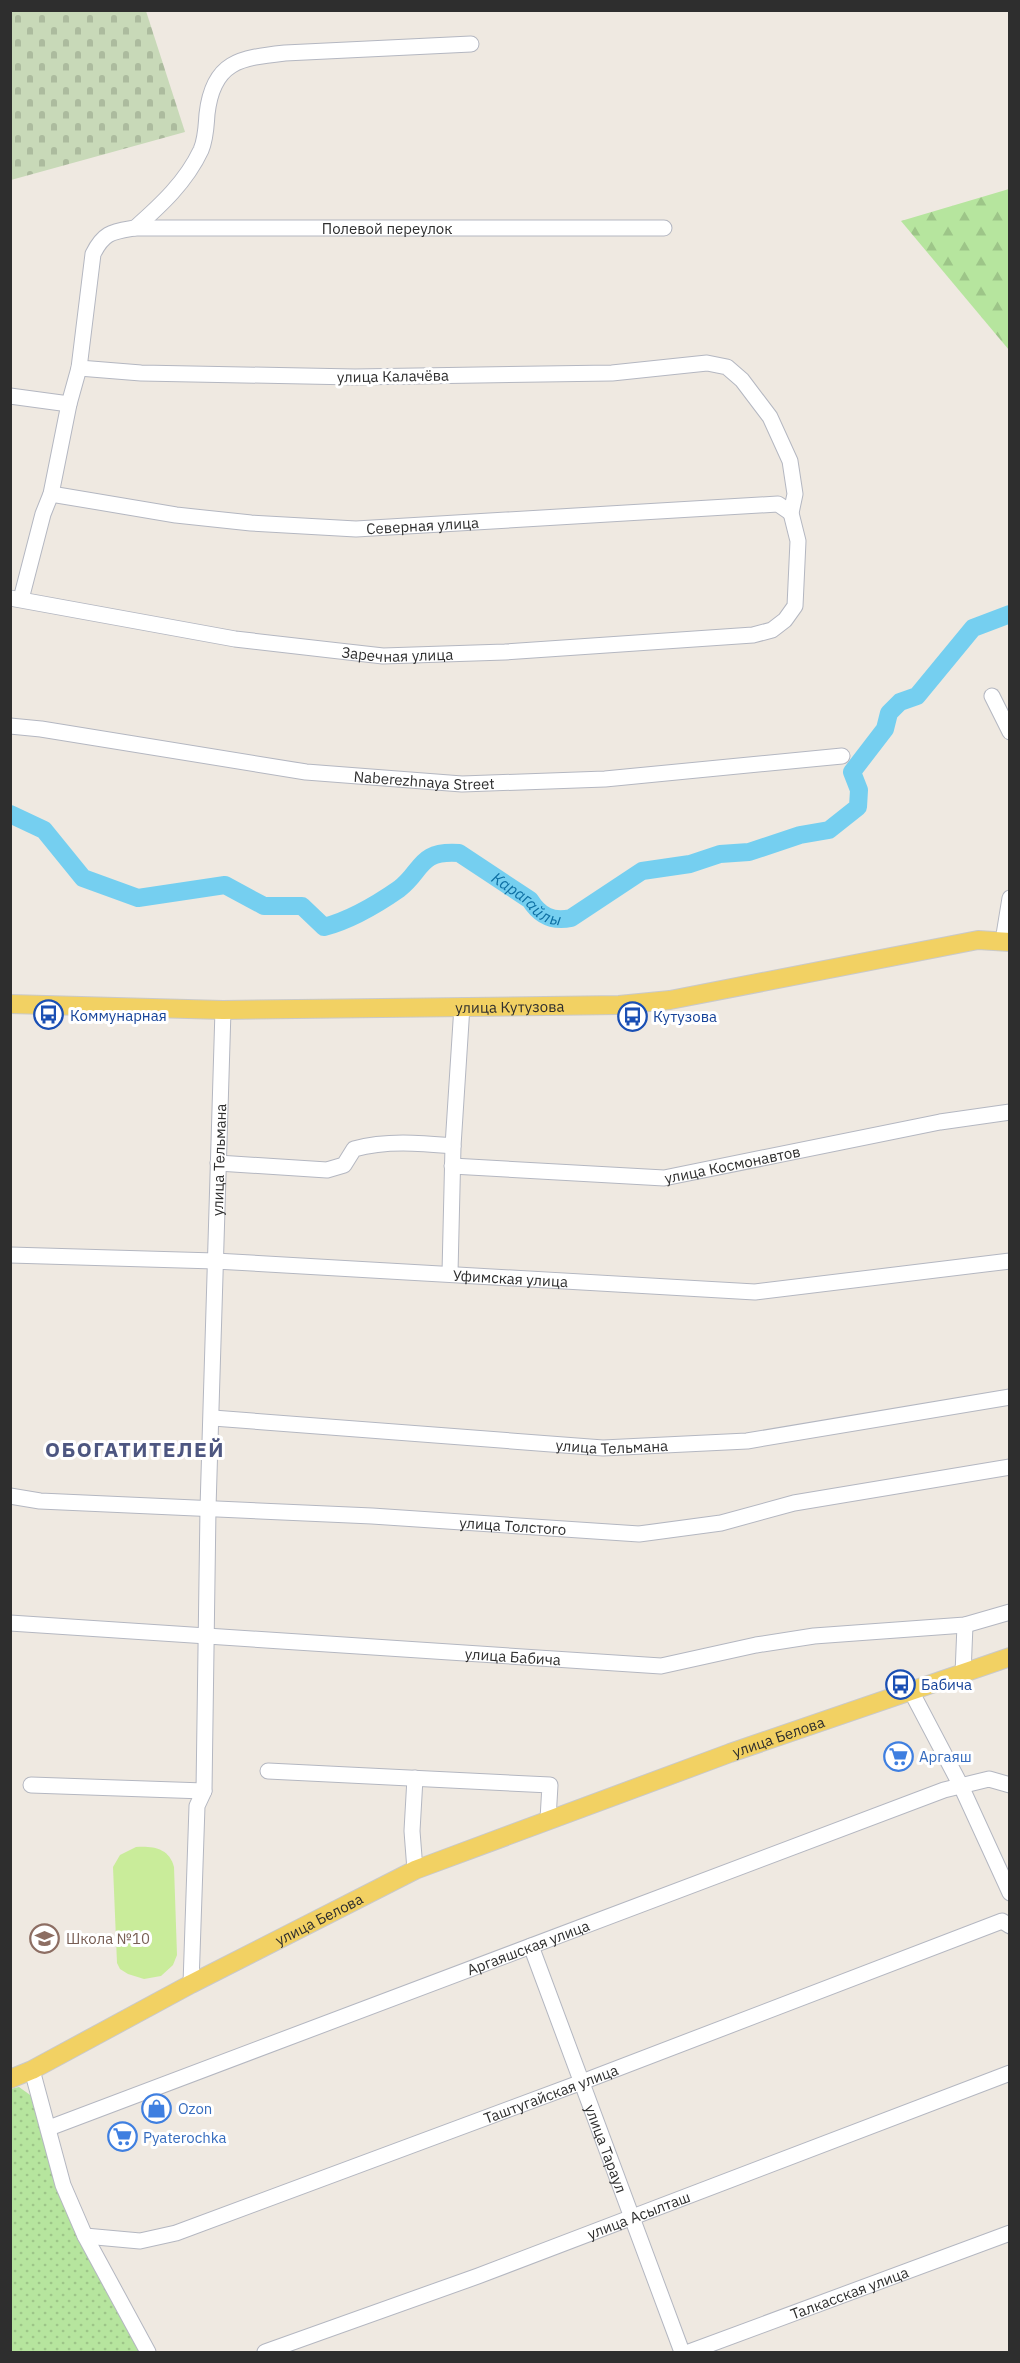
<svg xmlns="http://www.w3.org/2000/svg" width="1020" height="2363" font-family="'IBM Plex Sans',sans-serif">
<defs>
<pattern id="grass-dots" width="8" height="8" patternUnits="userSpaceOnUse" patternTransform="scale(1.5)"><rect width="8" height="8" fill="#b6e59e"/><path d="M2 2h.1M6 6h.1" fill="none" stroke="#9dc588" stroke-width="1.8" stroke-linecap="round"/></pattern>
<pattern id="forest-firs" width="22" height="20" patternUnits="userSpaceOnUse" patternTransform="scale(1.5)"><rect width="22" height="20" fill="#b6e59e"/><path d="M5 1l3.5 6h-7zM16 11l3.5 6h-7z" fill="#9dc588"/></pattern>
<pattern id="cemetery-stones" width="16" height="16" patternUnits="userSpaceOnUse" patternTransform="scale(1.5)"><rect width="16" height="16" fill="#c8d9b8"/><path d="M2 7V4a2 2 0 0 1 4 0v3zM10 15v-3a2 2 0 0 1 4 0v3z" fill="#acbb9e"/></pattern>
</defs>
<rect width="100%" height="100%" fill="#efe9e1"/>
<path fill="url(#grass-dots)" d="M19,2087l18,13 33,88 75,164h-134l-1,-263z"/>
<path fill="url(#forest-firs)" d="M1009,189h1l-1,161 -108,-129z"/>
<path fill="url(#cemetery-stones)" d="M11,10l135,1 39,121 -174,48z"/>
<path fill="#c9ec9a" d="M136,1847c17,-1 33,1 38,20l3,88 -4,10 -12,11 -17,3 -16,-5 -8,-5 -3,-6 -4,-96 7,-12z"/>
<g fill="none" stroke-linecap="round" stroke-linejoin="round">
<path stroke="#75cff0" stroke-width="18" id="s1" d="M10,814l34,16 39,48 55,20 87,-13 39,21h38l22,21c27,-7 52,-22 75,-38 24,-18 19,-39 60,-36l71,47c10,16 22,22 41,18l71,-47 48,-7 30,-10 29,-2 51,-17 29,-5 29,-23 1,-17 -7,-18 33,-43 4,-16 11,-11 17,-6 56,-68 37,-14"/>
<defs>
<g id="minor">
<path d="M135,228c26,-23 51,-46 66,-78 5,-12 5,-23 6,-36 6,-53 33,-56 78,-61l186,-9"/>
<path d="M10,396l59,8"/>
<path id="s2" d="M51,494l125,21 75,8 105,6 422,-25 13,9"/>
<path id="s3" d="M10,598l225,41 148,17 122,-4 248,-17 19,-5 13,-10 10,-14 3,-65 -7,-28 4,-19 -5,-33 -20,-44 -28,-37 -15,-13 -20,-4 -95,10 -257,4 -214,-4 -62,-5"/>
<path id="s4" d="M21,599l22,-85 8,-20 18,-90 10,-36 14,-114c11,-22 19,-22 42,-26h529"/>
<path d="M992,696l18,36"/>
<path id="s5" d="M10,726l31,3 265,43 156,12 143,-5 237,-23"/>
<path d="M1003,941l7,-43"/>
<path d="M218,1163l109,7 17,-5 10,-16c32,-9 66,-6 99,-3"/>
<path id="s6" d="M452,1166l212,12 276,-56 70,-10"/>
<path id="s7" d="M10,1255l205,6 540,31 255,-31"/>
<path d="M450,1273l3,-127 9,-140"/>
<path id="s8" d="M213,1418l390,30 144,-7 263,-44"/>
<path id="s9" d="M10,1496l30,5 332,15 267,18 82,-11 73,-20 216,-36"/>
<path id="s10" d="M10,1623l651,43 95,-21 58,-9 151,-11 45,-13"/>
<path d="M963,1674l2,-49"/>
<path d="M911,1691l50,95 49,107"/>
<path d="M268,1771l282,14 -2,34"/>
<path d="M31,1785l173,6"/>
<path d="M415,1870l-3,-39 3,-53"/>
<path id="s11" d="M531,1946l151,406"/>
<path id="s12" d="M191,1984l6,-178 7,-15 4,-283 15,-498"/>
<path d="M32,2070l31,115 22,51 63,116"/>
<path id="s13" d="M49,2128l895,-338 45,-11 21,6"/>
<path id="s14" d="M85,2236l55,5 36,-8 406,-151 420,-161 8,5"/>
<path id="s15" d="M265,2352l213,-76 532,-203"/>
<path id="s16" d="M689,2352l321,-119"/>
</g>
<g id="major">
<path id="s17" d="M10,1004l213,6 396,-5 51,-5 308,-60 32,2"/>
<path id="s18" d="M10,2079l22,-9 159,-86 224,-114 315,-117 280,-96"/>
</g>
</defs>
<use href="#minor" stroke="#b4b7c1" stroke-width="17"/>
<use href="#major" stroke="#c9c9c9" stroke-width="20"/>
<use href="#minor" stroke="#fff" stroke-width="15"/>
<use href="#major" stroke="#f2d163" stroke-width="18"/>
</g>
<defs>
<symbol id="bus-ring" viewBox="-11 -11 22 22"><circle r="9.5" fill="#fff" stroke="#1a4fb4" stroke-width="1.5"/><path d="M-5-6H5V4H4V6H2V4H-2V6H-4V4H-5ZM-3.5-4V0h7V-4ZM-3.5 1.2v1.5H-2V1.2ZM2 1.2v1.5H3.5V1.2Z" fill="#1a4fb4"/></symbol>
<symbol id="supermarket-ring" viewBox="-11 -11 22 22"><circle r="9.5" fill="#fff" stroke="#3f7fe0" stroke-width="1.5"/><path d="M-6-5.5h2.5l.6 2H6L4.5 2H-2.5L-4.4-4H-6ZM-1.5 3.2a1.3 1.3 0 1 0 .1 0ZM3 3.2a1.3 1.3 0 1 0 .1 0Z" fill="#3f7fe0"/></symbol>
<symbol id="school-ring" viewBox="-11 -11 22 22"><circle r="9.5" fill="#fff" stroke="#8d6e63" stroke-width="1.5"/><path d="M0-5L7-2L0 1L-7-2ZM-4 1L0 2.5L4 1V4Q0 6-4 4Z" fill="#8d6e63"/></symbol>
<symbol id="shop-ring" viewBox="-11 -11 22 22"><circle r="9.5" fill="#fff" stroke="#3f7fe0" stroke-width="1.5"/><path d="M-5-2.5h2.3a2.7 3.5 0 0 1 5.4 0H5L5.5 6h-11ZM-1.5-2.5h3a1.5 2.3 0 0 0-3 0Z" fill="#3f7fe0"/></symbol>
</defs>
<g fill-rule="evenodd">
<use href="#bus-ring" x="32" y="998" width="33" height="33"/>
<use href="#bus-ring" x="616" y="1000" width="33" height="33"/>
<use href="#bus-ring" x="884" y="1668" width="33" height="33"/>
<use href="#supermarket-ring" x="882" y="1740" width="33" height="33"/>
<use href="#school-ring" x="28" y="1922" width="33" height="33"/>
<use href="#shop-ring" x="140" y="2092" width="33" height="33"/>
<use href="#supermarket-ring" x="106" y="2120" width="33" height="33"/>
</g>
<g text-anchor="middle" dominant-baseline="central" stroke-width="6" stroke-linejoin="round" paint-order="stroke">
<g font-size="15" fill="#2e2e2e" stroke="#fff">
<text stroke="none"><textPath href="#s4" startOffset="658">Полевой переулок</textPath></text>
<text transform="translate(393 376) rotate(-1)">улица Калачёва</text>
<text stroke="none"><textPath href="#s2" startOffset="374">Северная улица</textPath></text>
<text stroke="none"><textPath href="#s3" startOffset="392">Заречная улица</textPath></text>
<text stroke="none"><textPath href="#s5" startOffset="418">Naberezhnaya Street</textPath></text>
<text stroke="none"><textPath href="#s17" startOffset="500">улица Кутузова</textPath></text>
<text stroke="none"><textPath href="#s12" startOffset="826">улица Тельмана</textPath></text>
<text stroke="none"><textPath href="#s6" startOffset="282">улица Космонавтов</textPath></text>
<text stroke="none"><textPath href="#s7" startOffset="501">Уфимская улица</textPath></text>
<text stroke="none"><textPath href="#s8" startOffset="400">улица Тельмана</textPath></text>
<text stroke="none"><textPath href="#s9" startOffset="504">улица Толстого</textPath></text>
<text stroke="none"><textPath href="#s10" startOffset="504">улица Бабича</textPath></text>
<text stroke="none"><textPath href="#s18" startOffset="843">улица Белова</textPath></text>
<text stroke="none"><textPath href="#s18" startOffset="348">улица Белова</textPath></text>
<text stroke="none"><textPath href="#s13" startOffset="512">Аргаяшская улица</textPath></text>
<text stroke="none"><textPath href="#s14" startOffset="492">Таштугайская улица</textPath></text>
<text stroke="none"><textPath href="#s11" startOffset="216">улица Тараул</textPath></text>
<text stroke="none"><textPath href="#s15" startOffset="398">улица Асылташ</textPath></text>
<text stroke="none"><textPath href="#s16" startOffset="171">Талкасская улица</textPath></text>
</g>
<g font-size="15" fill="#164399" stroke="#fff" text-anchor="start">
<text x="70" y="1015">Коммунарная</text>
<text x="653" y="1016">Кутузова</text>
<text x="921" y="1684">Бабича</text>
</g>
<g font-size="15" fill="#366cbe" stroke="#fff" text-anchor="start">
<text x="919" y="1756">Аргаяш</text>
<text x="178" y="2108">Ozon</text>
<text x="143" y="2137">Pyaterochka</text>
</g>
<g font-size="15" fill="#785e54" stroke="#fff" text-anchor="start">
<text x="66" y="1938">Школа №10</text>
</g>
<g font-size="16" font-style="italic" fill="#0d6fa3" stroke="#fff">
<text stroke="none"><textPath href="#s1" startOffset="600">Карагайлы</textPath></text>
</g>
<g font-size="21" font-weight="bold" letter-spacing="1.5" fill="#4d5680" stroke="#fff">
<text x="135" y="1449">ОБОГАТИТЕЛЕЙ</text>
</g>
</g>
<rect width="1020" height="2363" fill="none" stroke="#2e2e2e" stroke-width="24"/>
</svg>
